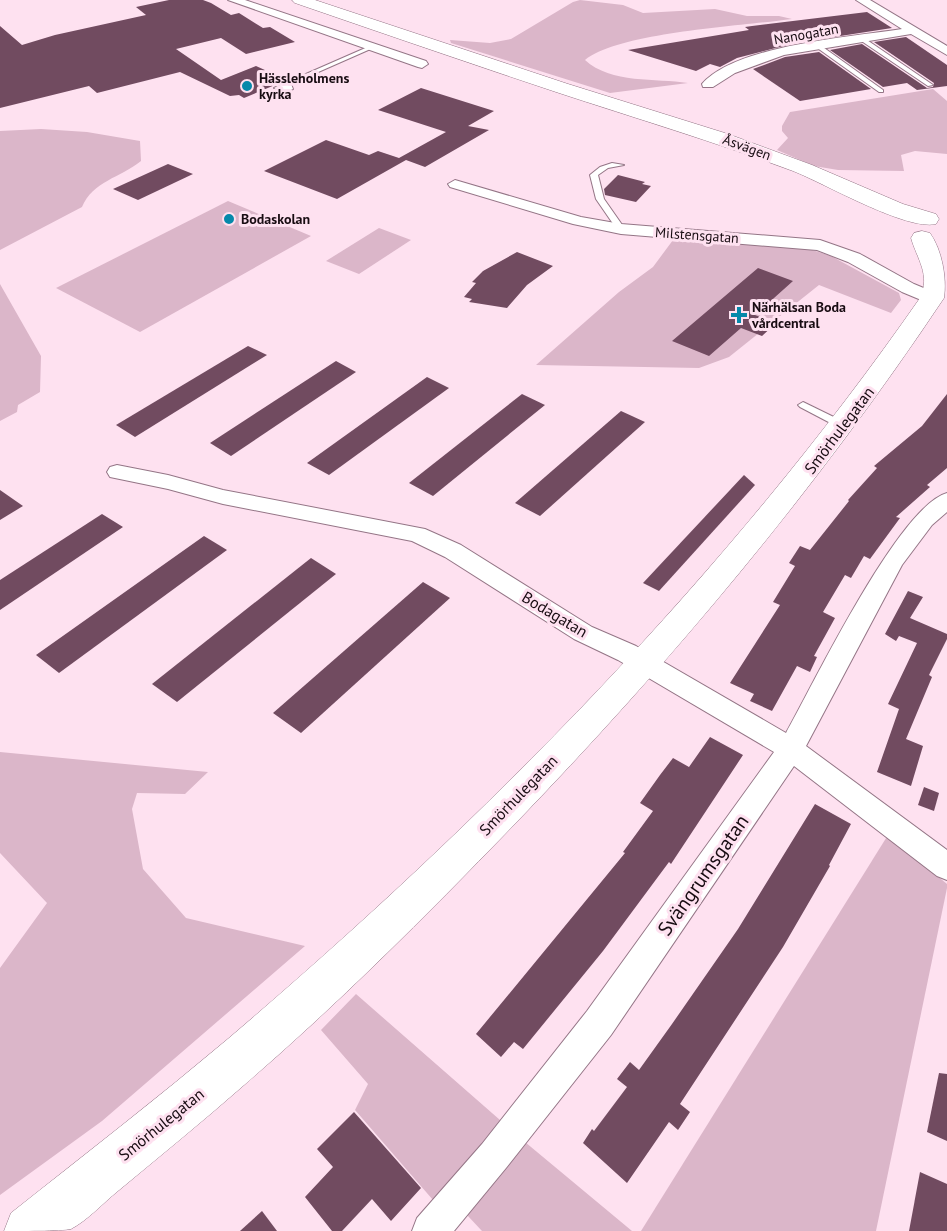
<svg xmlns="http://www.w3.org/2000/svg" width="947" height="1231" font-family="'PT Sans',sans-serif">
<rect width="100%" height="100%" fill="#fee1f0"/>
<g fill="#dbb6c9">
<path d="M580,0l43,5 20,8 72,-4 32,7h32l13,3c-49,7 -172,13 -207,41 26,24 71,18 103,23l-78,10 -159,-50 -1,-3 40,3 21,-4 62,-37z"/>
<path d="M933,89l14,12v53l-32,-3 -14,4 3,16 -66,-1 -24,-4 -37,-16 11,-12 -6,-7v-5l8,-14z"/>
<path d="M41,129l46,3 53,9 1,20c-21,17 -48,20 -59,46l-82,43v-119z"/>
<path d="M228,201l83,35 -171,96 -84,-44z"/>
<path d="M379,228l32,12 -52,34 -33,-13z"/>
<path d="M673,240l130,7 28,9 68,37 2,7 -10,13 -72,-28 -90,72 -30,11 -163,-3 83,-73 34,-25z"/>
<path d="M0,284l41,72 -1,36 -22,13 -1,7 -17,9z"/>
<path d="M0,752l208,20 -23,22 -48,-1 -5,16 11,60 43,49 119,28 -203,175 -102,74v-227l47,-65 -47,-50z"/>
<path d="M888,835l59,49v4l-71,343h-235z"/>
<path d="M356,994l169,148 107,89h-150l-15,-16h-21l-91,-105 13,-26 -47,-54z"/>
</g>
<g fill="#714b60">
<path d="M169,0h34l8,3 20,12 8,-2 24,15 7,-1 25,15 -49,12 -25,-16 -45,11 45,31 35,-14 31,14 -43,18 -5,-3 -9,1 -50,-24 -83,21 -8,-7 -89,22v-82l22,19 33,-10 91,-20 -10,-8z"/>
<path d="M867,12l25,16 -97,15 -58,15 -17,9 -10,-3 -14,7 -68,-21 121,-20 -4,-3 7,-1z"/>
<path d="M906,37l41,28v21l-30,4 -10,-7 -24,4 -53,-37 32,-6 65,44 6,-1 1,-4 -60,-41z"/>
<path d="M819,52l52,37 -71,12 -47,-32 32,-12z"/>
<path d="M421,88l73,23 -26,15 21,4 -64,37 -19,-7 -69,39 -73,-28 62,-31 43,15 9,-4 21,7 47,-26 -68,-22z"/>
<path d="M168,164l25,10 -55,26 -25,-11z"/>
<path d="M618,175l27,7 -3,2 9,2 -15,16 -31,-7 -1,-6z"/>
<path d="M517,252l36,14 -26,19 -20,23 -38,-6 3,-3 -8,-2 12,-14 -4,-1 11,-11z"/>
<path d="M758,268l35,13 -38,34 21,8 -14,13 -21,-8 -32,28 -37,-15z"/>
<path d="M248,346l19,9 -132,82 -19,-12z"/>
<path d="M336,361l20,11 -125,84 -21,-13z"/>
<path d="M427,377l22,11 -120,87 -22,-12z"/>
<path d="M522,394l23,11 -112,91 -24,-13z"/>
<path d="M947,394v74l-20,17 3,2 -34,30 4,1 -30,41 -6,-3 -13,22 -6,-3 -22,37 12,6 -21,38 3,1 -7,15 -13,-6 -25,45 -22,-10 4,-7 -24,-11 50,-78 -7,-3 22,-36 -6,-3 11,-17 10,4 39,-49 -1,-1 29,-32 -3,-2 48,-40z"/>
<path d="M621,411l24,11 -105,94 -25,-13z"/>
<path d="M744,475l11,10 -96,106 -16,-8z"/>
<path d="M0,490l23,16 -23,14z"/>
<path d="M102,514l21,13 -123,83v-30z"/>
<path d="M204,536l23,14 -168,123 -23,-18z"/>
<path d="M311,558l25,16 -159,128 -25,-18z"/>
<path d="M423,582l27,16 -149,135 -28,-20z"/>
<path d="M908,591l15,6 -13,21 37,16v5l-18,36 3,2 -26,62 17,7 -12,40 -34,-14 22,-63 -11,-5 29,-61 -18,-7 -3,5 -11,-7z"/>
<path d="M710,737l33,18 -72,109 -2,-2 -66,89 -80,98 -9,-7 -13,15 -25,-23 149,-181 -2,-1 30,-41 -13,-8 20,-28 13,-17 16,9z"/>
<path d="M924,787l15,6 -5,18 -16,-6z"/>
<path d="M815,804l36,20 -22,41 1,1 -47,81 -103,157 10,8 -12,18 -9,-8 -42,61 -44,-40 9,-14 2,2 33,-44 -10,-8 13,-17 9,8 33,-46 66,-95z"/>
<path d="M939,1073l8,1v67l-20,-9z"/>
<path d="M354,1112l67,76 -30,33 -19,-22 -30,32h-10l-27,-34 28,-30 -16,-18z"/>
<path d="M920,1172l27,12v47h-38z"/>
<path d="M262,1211l15,20h-37z"/>
</g>
<g fill="none" stroke-linecap="round" stroke-linejoin="round">
<defs>
<g id="lane">
<path d="M860,38h4l69,47 -5,1 -68,-46z"/>
<path d="M816,45h4l63,45v2h-4l-63,-45z"/>
<path d="M370,46l5,1 -84,37 2,5 -9,4 -10,-5z"/>
<path d="M612,163l12,2 -16,3 -10,7 6,24 21,30 -4,2h-3l-22,-32 -6,-24 10,-8z"/>
<path d="M803,402l45,22 1,2 -5,3 -4,-1 -40,-21 -2,-2z"/>
</g>
<g id="street">
<path d="M228,0h17l181,61 2,3 -6,4 -4,-1z"/>
<path d="M856,0h14l77,46v9l-36,-21 -127,21 -49,18 -22,14h-10l-1,-3c34,-39 149,-47 200,-55z"/>
<path d="M455,180l126,37 40,7 199,16 40,14 54,30 24,10 3,4 -3,4h-12l-24,-10 -54,-30 -31,-12 -196,-16 -48,-10 -123,-37 -2,-3z"/>
<path d="M117,465l51,10 55,15 202,39 36,16 131,82 44,19 150,87c27,-48 113,-227 161,-240v19l-15,13 -30,40 -96,181 141,104v30l-10,-4 -143,-110 -183,269 -105,133 -52,63h-42l5,-13 65,-74 105,-133 187,-259 -156,-92 -44,-21 -129,-82 -33,-16 -189,-37 -55,-15 -58,-12 -3,-5 3,-5z"/>
</g>
<g id="secondary">
<path d="M292,0h23l253,84 160,50 84,31 91,39 33,10 3,5 -3,5c-30,7 -112,-41 -143,-53 -78,-29 -158,-53 -237,-79 -87,-29 -174,-59 -261,-89z"/>
<path d="M922,231l8,2c12,17 17,45 14,65 -128,192 -273,364 -433,530 -86,89 -174,177 -268,258 -41,36 -83,70 -125,105 -15,12 -30,29 -47,38 -9,2 -54,2 -67,2l7,-18c73,-58 147,-115 218,-175 256,-218 499,-464 691,-740 11,-23 -3,-39 -9,-60l3,-5z"/>
</g>
</defs>
<use href="#lane" stroke="#947586" stroke-width="2"/>
<use href="#street" stroke="#947586" stroke-width="2"/>
<use href="#secondary" stroke="#947586" stroke-width="1"/>
<use href="#lane" fill="#fff" fill-rule="evenodd"/>
<use href="#street" fill="#fff" fill-rule="evenodd"/>
<use href="#secondary" fill="#fff" fill-rule="evenodd"/>
</g>
<g fill="#0589aa" stroke="#fee1f0" stroke-width="2">
<circle cx="247" cy="86" r="6"/>
<circle cx="229" cy="219" r="6"/>
<path d="M736 306h6v6h6v6h-6v6h-6v-6h-6v-6h6z"/>
</g>
<g text-anchor="middle" dominant-baseline="central" stroke-width="6" stroke-linejoin="round" paint-order="stroke">
<g font-size="14" fill="#180c12" stroke="#fee1f0">
<text transform="translate(806 34) rotate(-10)">Nanogatan</text>
<text transform="translate(747 147) rotate(20)">Åsvägen</text>
<text transform="translate(697 235) rotate(4)">Milstensgatan</text>
</g>
<g font-size="14" font-weight="bold" fill="#180c12" stroke="#fee1f0" text-anchor="start">
<text x="259" y="78">Hässleholmens<tspan x="259" dy="16">kyrka</tspan></text>
<text x="241" y="219">Bodaskolan</text>
<text x="752" y="307">Närhälsan Boda<tspan x="752" dy="16">vårdcentral</tspan></text>
</g>
<g font-size="16" fill="#180c12" stroke="#fee1f0">
<text transform="translate(839 430) rotate(-53)">Smörhulegatan</text>
<text transform="translate(555 614) rotate(31)">Bodagatan</text>
<text transform="translate(518 795) rotate(-46)">Smörhulegatan</text>
<text transform="translate(161 1124) rotate(-39)">Smörhulegatan</text>
</g>
<g font-size="20" fill="#180c12" stroke="#fee1f0">
<text transform="translate(703 875) rotate(-55)">Svängrumsgatan</text>
</g>
</g>
</svg>
